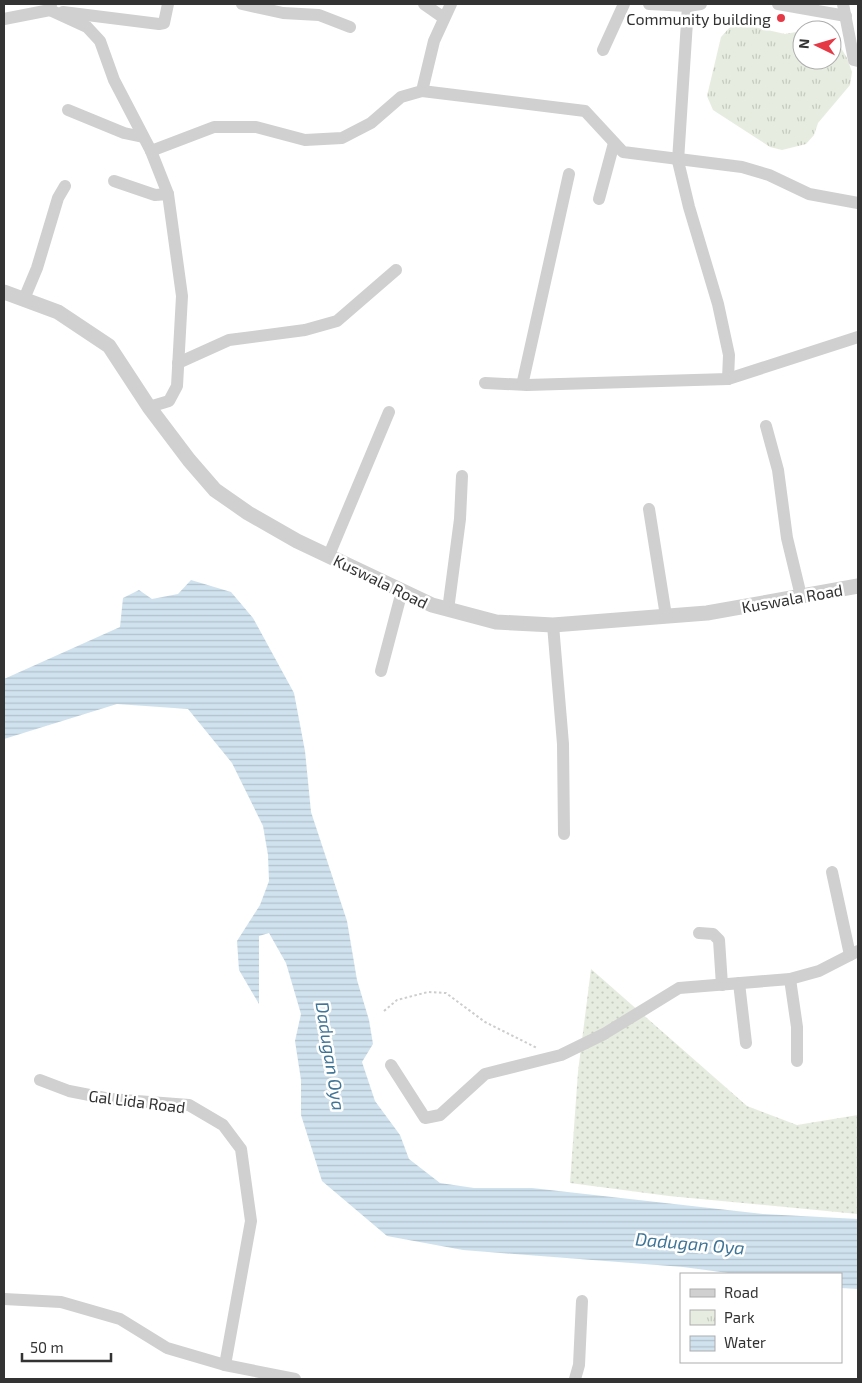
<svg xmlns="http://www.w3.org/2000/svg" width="862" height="1383" font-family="'Exo 2',sans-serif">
<defs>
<pattern id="grass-dots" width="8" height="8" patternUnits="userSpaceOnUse" patternTransform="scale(1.25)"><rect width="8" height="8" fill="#e6ecdf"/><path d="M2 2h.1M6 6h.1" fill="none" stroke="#c6cbc0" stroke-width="1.8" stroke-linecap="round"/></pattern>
<pattern id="park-tufts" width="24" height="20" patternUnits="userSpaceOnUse" patternTransform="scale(1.25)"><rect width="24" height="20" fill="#e6ecdf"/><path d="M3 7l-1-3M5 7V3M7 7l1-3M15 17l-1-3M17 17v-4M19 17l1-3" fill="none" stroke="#c6cbc0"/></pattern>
<pattern id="water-rules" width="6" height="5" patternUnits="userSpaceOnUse" patternTransform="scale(1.25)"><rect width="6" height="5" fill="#cfe2ee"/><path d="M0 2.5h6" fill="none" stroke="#b2c2cd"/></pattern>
</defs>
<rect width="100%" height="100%" fill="#fff"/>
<path fill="url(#grass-dots)" d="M591,969l156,137 50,19 61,-10v99l-189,-18 -99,-13 8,-111z"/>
<path fill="url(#park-tufts)" d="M731,26h19l35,8 17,-3v29h30v-27l15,25 5,14 -2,13 -32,38 -4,12 -8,9 -24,6 -12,-3 -57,-37 -6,-14 14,-59z"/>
<path fill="url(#water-rules)" d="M191,580l40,12 22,26 41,75 11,58 6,61 36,109 10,59 12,40 4,24 -11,18 13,39 25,34 9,24 31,24 34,5h58l231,26 95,5v70l-17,-1v-14h-105l-53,-7 -220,-17 -76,-14 -65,-55 -21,-66v-35l-6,-39 6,-27 -15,-51 -17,-30 -10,3v68l-20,-34 -2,-29 23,-36 9,-24 -1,-26 -5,-29 -31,-63 -44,-54 -71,-5 -113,35v-60l116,-52 3,-29 16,-8 13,9 26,-5z"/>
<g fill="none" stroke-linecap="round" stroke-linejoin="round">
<path stroke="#cdcdcd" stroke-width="2" stroke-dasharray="2.5 2.5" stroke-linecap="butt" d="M384,1011l13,-11 31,-8 18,1 39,29 52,26"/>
<g stroke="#d0d0d0" stroke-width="12">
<path d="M242,4l41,9 36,2 31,12"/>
<path d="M424,4l20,14"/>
<path d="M649,4l39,2"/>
<path d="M701,4l-13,2 -10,155 11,46 29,97 11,51 -1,24"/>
<path d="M778,4l68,12"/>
<path d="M843,4l11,56 4,1"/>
<path d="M50,10l37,17 13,14 14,39 37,71 63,-24h42l49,13 37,-2 29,-15 30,-26 21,-6 12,-50 17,-37"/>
<path d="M63,12l96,12 5,-1 4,-19"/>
<path d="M4,19l46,-9 1,-6"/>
<path d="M603,50l21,-46"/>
<path d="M422,91l163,20 38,41 119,15 27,8 40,19 49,9"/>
<path d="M68,110l56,23 19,4"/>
<path d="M114,181l41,14 13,-1"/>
<path d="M599,199l15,-56"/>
<path d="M24,299l13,-31 21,-70 7,-12"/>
<path d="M178,363l51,-23 76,-10 32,-9 59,-51"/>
<path d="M485,383l42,2 201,-6 130,-42"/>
<path d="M527,385l-4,-4 46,-207"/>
<path d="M149,407l20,-6 8,-15 5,-90 -14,-102 -17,-43"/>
<path d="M766,426l12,44 9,68 14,58"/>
<path d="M649,509l17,107"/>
<path d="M329,555l60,-143"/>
<path d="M448,610l12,-91 2,-43"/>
<path d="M553,625l10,119 1,90"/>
<path d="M381,671l21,-80"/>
<path d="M832,872l18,83"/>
<path d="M699,933l14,1 6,6 3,45"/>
<path d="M790,979l7,48v34"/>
<path d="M739,983l7,60"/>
<path d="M391,1065l34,53 15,-3 45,-41 76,-19 43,-21 75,-46 111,-9 29,-8 39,-20"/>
<path d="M40,1080l29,11 41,8 79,6 34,20 18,24 10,72 -26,144"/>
<path d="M4,1299l57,3 59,17 47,29 58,17 70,14"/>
<path d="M575,1379l4,-14 3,-64"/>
</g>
<path stroke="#d0d0d0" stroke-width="15" d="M4,292l54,20 51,34 40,61 40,53 26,30 33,23 49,28 135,64 64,17 57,3 154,-12 151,-27"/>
</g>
<circle fill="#e63946" stroke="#fff" stroke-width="2" cx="781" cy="18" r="5"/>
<g text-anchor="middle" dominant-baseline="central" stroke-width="5" stroke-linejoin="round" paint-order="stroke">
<g font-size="16" fill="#333" stroke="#fff" text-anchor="end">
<text x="771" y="18">Community building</text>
</g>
<g font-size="16" fill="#333" stroke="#fff">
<text transform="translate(381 581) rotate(26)">Kuswala Road</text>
<text transform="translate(792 598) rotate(-10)">Kuswala Road</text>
<text transform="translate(137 1101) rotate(7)">Gal Lida Road</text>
</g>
<g font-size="18" font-style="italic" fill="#3f7597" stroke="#fff">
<text transform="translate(331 1056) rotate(81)">Dadugan Oya</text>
<text transform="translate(690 1243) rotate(5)">Dadugan Oya</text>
</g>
</g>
<rect width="862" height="1383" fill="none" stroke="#333333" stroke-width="10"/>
<rect x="680" y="1273" width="162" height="90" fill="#ffffff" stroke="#adadad"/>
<rect x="690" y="1289" width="25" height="8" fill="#d0d0d0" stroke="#adadad"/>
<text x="724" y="1298" font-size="15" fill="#333333">Road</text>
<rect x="690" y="1310" width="25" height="15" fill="url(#park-tufts)" stroke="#adadad"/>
<text x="724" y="1323" font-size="15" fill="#333333">Park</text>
<rect x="690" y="1336" width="25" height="15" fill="url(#water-rules)" stroke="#adadad"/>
<text x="724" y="1348" font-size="15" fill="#333333">Water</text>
<g transform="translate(817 45) rotate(275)"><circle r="24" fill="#ffffff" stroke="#adadad"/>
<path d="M0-4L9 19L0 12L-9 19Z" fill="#e63946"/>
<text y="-8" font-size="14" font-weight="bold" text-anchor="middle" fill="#333333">N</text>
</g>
<path d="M22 1353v8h89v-8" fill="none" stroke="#333333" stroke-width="2.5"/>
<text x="30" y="1353" font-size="15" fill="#333333" stroke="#ffffff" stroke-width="4" paint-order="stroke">50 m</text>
</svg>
